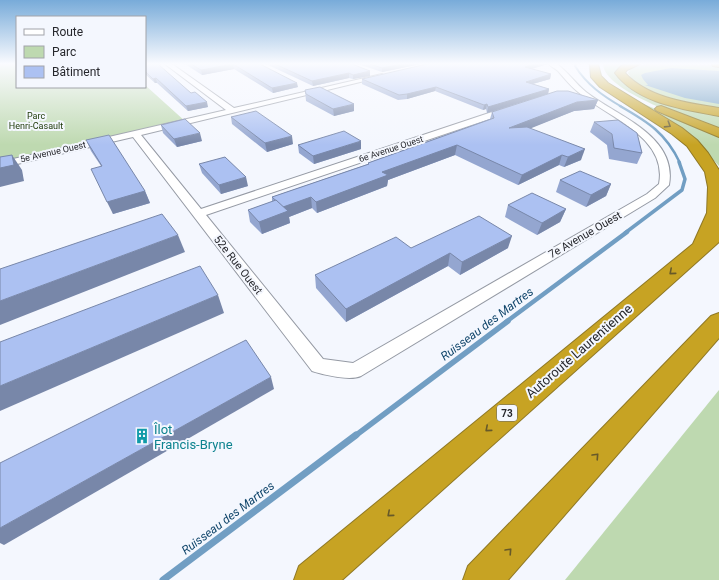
<svg xmlns="http://www.w3.org/2000/svg" width="719" height="580" font-family="Roboto,sans-serif">
<rect width="100%" height="100%" fill="#f4f7fe"/>
<g fill="#bed9b0">
<path d="M0,64h17v23h128v-2l41,37 -186,43z"/>
<path d="M603,64h26l-12,7v4l6,8 17,10 79,21v16c-24,-9 -115,-38 -116,-66z"/>
<path d="M650,64l69,1v44c-24,-4 -80,-12 -91,-36 4,-8 14,-8 22,-9z"/>
<path d="M634,100l85,35v31l-21,-22z"/>
<path d="M719,390v190h-154z"/>
</g>
<path fill="#719ec3" d="M671,68l48,3v33l-34,-6 -40,-13h3l-5,-6 -2,-4 4,-2z"/>
<g fill="none" stroke-linecap="round" stroke-linejoin="round">
<path stroke="#719ec3" stroke-width="2" d="M576,64l-1,2c12,19 28,30 47,41"/>
<path stroke="#719ec3" stroke-width="2.5" d="M620,106c28,16 46,27 60,57"/>
<path stroke="#719ec3" stroke-width="3.5" d="M625,233l57,-43 3,-11 -6,-17"/>
<path stroke="#719ec3" stroke-width="4.5" d="M506,322l121,-90"/>
<path stroke="#719ec3" stroke-width="5.5" d="M355,436l153,-115"/>
<path stroke="#719ec3" stroke-width="7" d="M163,580l193,-145"/>
<defs>
<path id="street" d="M165,64h7l62,44 148,-34 3,2 -244,59 60,74 306,-102h6l1,2 -1,2 -307,104 117,144 30,4 294,-169 12,-10c9,-46 -49,-66 -77,-89 -10,-7 -16,-15 -24,-24 -3,-3 -7,-4 -9,-7h8c11,8 19,20 29,28 31,24 92,44 83,93l-14,13 -294,178c-11,5 -37,-1 -49,-5l-179,-234 -133,31v-6l226,-52z"/>
<g id="highway">
<path d="M590,64h8l3,12 7,7 74,45 15,12 11,13 11,17v72l-377,338h-48l5,-14 394,-322 14,-31 1,-26 -3,-15 -18,-26 -15,-12 -72,-47 -9,-10z"/>
<path d="M627,64h13l-13,6 -2,3c23,25 62,30 94,35v8c-35,-7 -81,-12 -104,-43l6,-7z"/>
<path d="M712,64h7v3l-6,-1z"/>
<path d="M661,106l58,22v9l-62,-26 -2,-2 2,-2z"/>
<path d="M719,313v25l-211,242h-45l5,-14 243,-250z"/>
</g>
</defs>
<use href="#street" stroke="#959aa4" stroke-width="2"/>
<use href="#highway" stroke="#8f7826" stroke-width="2"/>
<use href="#street" fill="#fff" fill-rule="evenodd"/>
<use href="#highway" fill="#c7a323" fill-rule="evenodd"/>
</g>
<g fill="#94a6d0">
<path d="M145,64l46,29 17,14 -20,4 -31,-28h-2l-10,-9z"/>
<path d="M185,64h75l38,23 -25,6 -39,-24 -32,6z"/>
<path d="M266,64h86l18,12 -17,3 -4,-1 -36,8z"/>
<path d="M358,64h63l-39,8z"/>
<path d="M548,64l-16,5 19,5 -1,5 -17,5 16,5 -1,5 -61,19 -1,-4 -3,1 -48,-19 -28,8 -9,1 -36,-16v-5z"/>
<path d="M305,90l49,21 -20,5 -28,-15z"/>
<path d="M598,100l-4,9 -20,2 -44,17 51,32 -17,7 -5,-2 -41,20 -63,-30 -67,25 -1,6 -70,27 -5,-5 -23,9 1,6 -28,11 -12,-12 -2,-12 24,-8v-5l96,-33v-1l122,-44 2,-7z"/>
<path d="M231,117l62,27 -26,8 -35,-28z"/>
<path d="M594,122l48,31 -5,11 -28,-5 -2,-14 -17,-13z"/>
<path d="M161,125l41,16 -25,6 -14,-14z"/>
<path d="M86,140l59,51 5,12 -37,11 -12,-48 -10,-15z"/>
<path d="M298,145l63,4 -47,15 -15,-11z"/>
<path d="M199,164l49,22 -27,8 -19,-21z"/>
<path d="M560,180l51,4 -5,12 -20,11 -30,-15z"/>
<path d="M508,205l58,4 -6,13 -23,13 -32,-18z"/>
<path d="M411,248h97l-48,27 -12,-9 -102,56 -30,-34 -1,-13z"/>
</g>
<g fill="#7887a9">
<path d="M233,64l1,5 -32,6 -1,-5z"/>
<path d="M402,64h19l-39,8v-4z"/>
<path d="M535,64h13l-25,7 2,-4z"/>
<path d="M370,71v5l-17,3v-4z"/>
<path d="M349,73v5l-36,8 -1,-5z"/>
<path d="M551,74l-1,5 -25,7 1,-4z"/>
<path d="M156,78l1,5h-2l-2,-4z"/>
<path d="M297,83l1,4 -25,6 -1,-5z"/>
<path d="M436,87l-1,4 -28,8v-5z"/>
<path d="M549,89l-1,5 -61,19 1,-6z"/>
<path d="M598,100l-4,9 -20,2 -67,27 2,-10 68,-26z"/>
<path d="M207,102l1,5 -20,4 -2,-5z"/>
<path d="M354,104v7l-20,5 -1,-7z"/>
<path d="M487,104l-1,5 -3,1 1,-5z"/>
<path d="M200,133l2,8 -25,6 -3,-8z"/>
<path d="M292,136l1,8 -26,8 -2,-9z"/>
<path d="M361,141v8l-47,15 -1,-8z"/>
<path d="M457,145l-2,10 -67,25 -1,6 -70,27 -1,-11 66,-30z"/>
<path d="M585,149l-4,11 -17,7 4,-10z"/>
<path d="M12,155l10,15 2,11 -24,6v-19z"/>
<path d="M562,155l-3,10 -41,20 4,-10z"/>
<path d="M246,177l2,9 -27,8 -2,-9z"/>
<path d="M611,184l-5,12 -20,11 5,-12z"/>
<path d="M145,191l5,12 -37,11 -6,-12z"/>
<path d="M311,197l1,11 -23,9 1,6 -28,11 -3,-12 23,-15z"/>
<path d="M566,209l-6,13 -23,13 5,-12z"/>
<path d="M178,235l7,17 -185,73v-24z"/>
<path d="M512,236l-4,12 -48,27 2,-13z"/>
<path d="M450,253l-2,13 -102,56v-13z"/>
<path d="M218,295l6,18 -224,98v-25z"/>
<path d="M271,377l3,12 -270,156 -4,-2v-15z"/>
</g>
<g fill="#acc1f2" stroke="#7887a9">
<path d="M145,64h13l33,29 4,-1 12,10 -21,4 -30,-28 -3,1 -8,-8z"/>
<path d="M191,64h69l37,19 -25,5 -39,-24 -32,6z"/>
<path d="M275,64h77l18,7 -17,4 -4,-2 -37,8z"/>
<path d="M370,64h32l-20,4z"/>
<path d="M427,64h108l-10,3 26,7 -25,8 23,7 -61,18 -1,-3 -3,1 -48,-18 -29,7 -8,1 -37,-16z"/>
<path d="M320,87l34,17 -21,5 -27,-15 -1,-4z"/>
<path d="M557,91h11l30,9 -21,2 -68,26 18,-1 58,22 -17,8 -6,-2 -40,20 -65,-30 -75,27 6,3 -72,27 -5,-5 -28,10 -11,-10 97,-33 -1,-1 126,-45 -2,-6z"/>
<path d="M256,111l36,25 -27,7 -34,-26z"/>
<path d="M185,119l15,14 -26,6 -13,-14z"/>
<path d="M618,120l19,13 5,20 -28,-5 -2,-14 -18,-12z"/>
<path d="M344,131l17,10 -48,15 -15,-11z"/>
<path d="M109,135l36,56 -38,11 -16,-33 11,-3 -16,-26z"/>
<path d="M12,155l2,10 -14,3v-11z"/>
<path d="M225,157l21,20 -27,8 -20,-21z"/>
<path d="M580,171l31,13 -20,11 -31,-15z"/>
<path d="M532,193l34,16 -24,14 -34,-18z"/>
<path d="M276,200l12,11 -29,11 -11,-12z"/>
<path d="M162,214l16,21 -178,66v-32z"/>
<path d="M479,216l33,20 -50,26 -12,-9 -104,56 -31,-34 81,-38 15,11z"/>
<path d="M200,266l18,29 -218,91v-44z"/>
<path d="M246,340l25,37 -271,151v-65z"/>
</g>
<defs><path id="oneway-chevron" d="M-2-3.5L2.5 0L-2 3.5" fill="none" stroke-width="1.6" stroke-linecap="round" stroke-linejoin="round"/></defs>
<g stroke="#675929">
<use href="#oneway-chevron" transform="translate(668 125) rotate(32)"/>
<use href="#oneway-chevron" transform="translate(672 272) rotate(139)"/>
<use href="#oneway-chevron" transform="translate(488 429) rotate(139)"/>
<use href="#oneway-chevron" transform="translate(596 456) rotate(-47)"/>
<use href="#oneway-chevron" transform="translate(390 514) rotate(139)"/>
<use href="#oneway-chevron" transform="translate(509 551) rotate(-47)"/>
</g>
<linearGradient id="sky" x2="0" y2="1"><stop stop-color="#78abd9"/><stop offset="0.44" stop-color="#fafbff"/><stop offset="1" stop-color="#fafbff" stop-opacity="0"/></linearGradient>
<rect width="719" height="145" fill="url(#sky)"/>
<defs>
<symbol id="building-bare" viewBox="-9 -9 18 18"><path d="M-4-6H4V6H1V3H-1V6H-4ZM-2.5-4.3h1.7v1.8h-1.7ZM.8-4.3h1.7v1.8H.8ZM-2.5-1h1.7V.8h-1.7ZM.8-1h1.7V.8H.8Z" fill="#0f9aa8" stroke="#f4f7fe" stroke-width="2.5" paint-order="stroke"/></symbol>
</defs>
<g fill-rule="evenodd">
<use href="#building-bare" x="131" y="425" width="22" height="22"/>
</g>
<g text-anchor="middle" dominant-baseline="central" stroke-width="4" stroke-linejoin="round" paint-order="stroke">
<g font-size="9" fill="#1a3603" stroke="#f4f7fe">
<text x="36" y="116">Parc<tspan x="36" dy="10">Henri-Casault</tspan></text>
</g>
<g font-size="9" fill="#27282d" stroke="#f4f7fe">
<text transform="translate(391 149) rotate(-18)">6e Avenue Ouest</text>
<text transform="translate(53 152) rotate(-13)">5e Avenue Ouest</text>
</g>
<rect fill="#f4f7fe" stroke="#64666c" stroke-width="1" x="497" y="405" width="20" height="16" rx="3"/>
<g font-size="10" font-weight="bold" fill="#27282d">
<text x="507" y="413">73</text>
</g>
<g font-size="11" fill="#27282d" stroke="#f4f7fe">
<text transform="translate(585 235) rotate(-30)">7e Avenue Ouest</text>
<text transform="translate(238 265) rotate(52)">52e Rue Ouest</text>
</g>
<g font-size="12" font-style="italic" fill="#11466b" stroke="#f4f7fe">
<text transform="translate(487 324) rotate(-37)">Ruisseau des Martres</text>
<text transform="translate(228 518) rotate(-37)">Ruisseau des Martres</text>
</g>
<g font-size="13" fill="#27282d" stroke="#f4f7fe">
<text transform="translate(579 351) rotate(-41)">Autoroute Laurentienne</text>
</g>
<g font-size="13" fill="#0d838f" stroke="#f4f7fe" text-anchor="start">
<text x="154" y="429">Îlot<tspan x="154" dy="15">Francis-Bryne</tspan></text>
</g>
</g>
<rect x="16" y="16" width="130" height="72" fill="#f4f7fe" stroke="#a2a4aa"/>
<rect x="24" y="29" width="20" height="6" fill="#ffffff" stroke="#a2a4aa"/>
<text x="52" y="36" font-size="12" fill="#27282d">Route</text>
<rect x="24" y="46" width="20" height="12" fill="#bed9b0" stroke="#a2a4aa"/>
<text x="52" y="56" font-size="12" fill="#27282d">Parc</text>
<rect x="24" y="66" width="20" height="12" fill="#acc1f2" stroke="#a2a4aa"/>
<text x="52" y="76" font-size="12" fill="#27282d">Bâtiment</text>
</svg>
